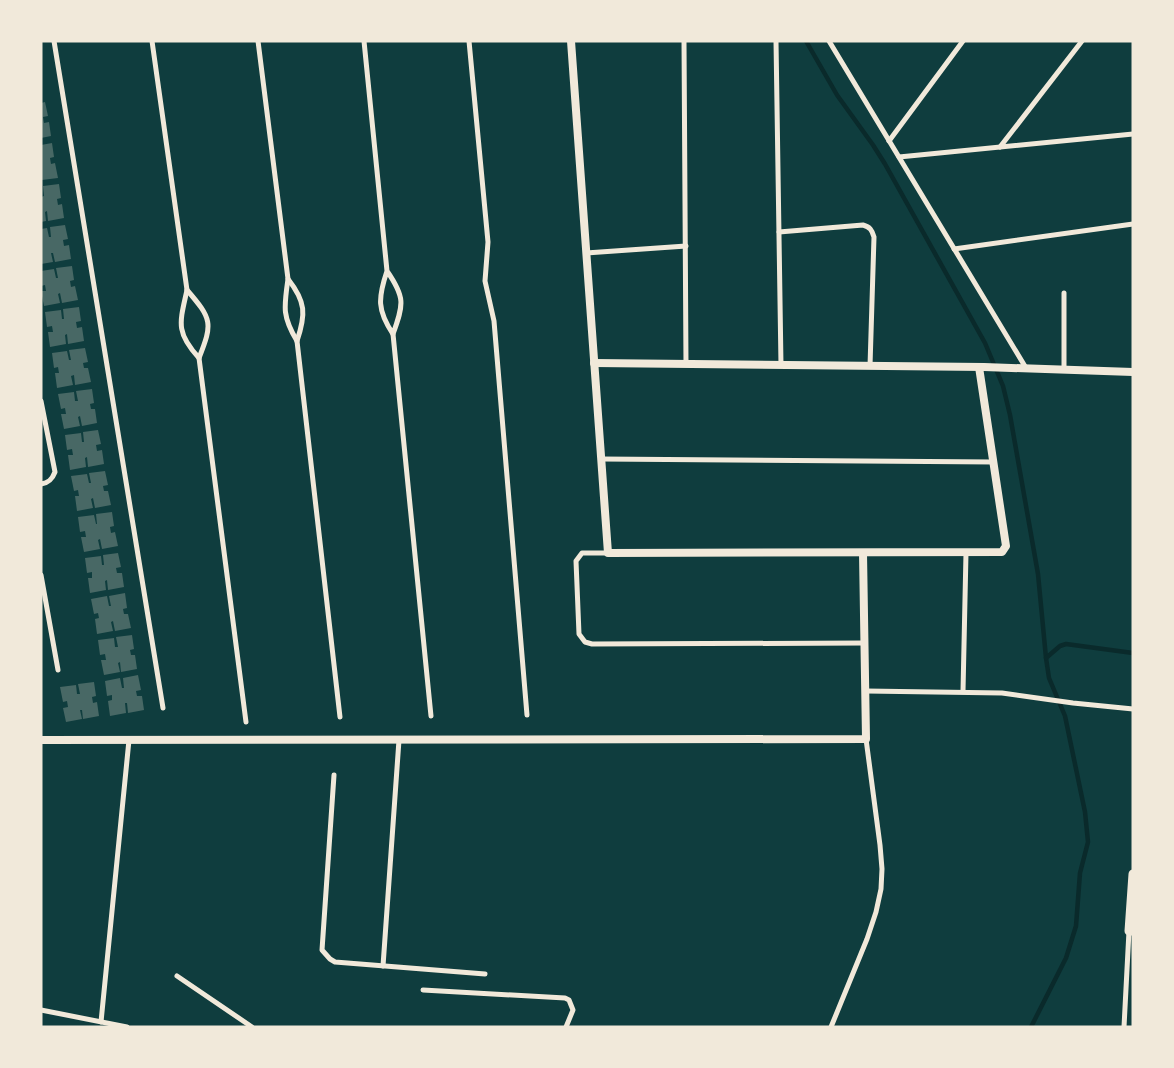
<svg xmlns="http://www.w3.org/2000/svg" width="1174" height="1068" font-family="'DejaVu Sans',sans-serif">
<rect width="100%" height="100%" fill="#0f3d3e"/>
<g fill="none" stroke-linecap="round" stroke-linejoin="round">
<g stroke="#0a2a2b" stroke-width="4.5">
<path d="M806,41l31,54 36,50 12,19 100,179 18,43 7,29 28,159 8,84 3,20 16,38 20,96 3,30 -8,31 -4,53 -10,32 -35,69"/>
<path d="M1046,658l14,-12 6,-2 67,9"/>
</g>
</g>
<g fill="#486865">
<path d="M45,102l3,14 -5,1 1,6 5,-1 2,14 -10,2v-35z"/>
<path d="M52,143l2,14 -4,1 1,6 4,-1 3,15 -16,2 -1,-35z"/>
<path d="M59,184l2,14 -4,1 1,6 4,-1 2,14 -16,3 -1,-10 -2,1 1,9 -5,1v-25l3,-1 -1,-10z"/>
<path d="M65,225l3,14 -5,1 1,6 5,-1 2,14 -16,3 -2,-9h-2l2,9 -12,2v-35l6,-1 2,9h2l-1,-10z"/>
<path d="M72,266l2,14 -4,1 1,6 4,-1 3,14 -16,3 -2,-10 -2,1 2,9 -16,3 -3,-15h5l-1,-6 -4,1v-15l13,-2 2,9h2l-2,-10z"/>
<path d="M79,307l2,14 -5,1 1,6 5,-1 2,14 -16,3 -1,-10 -2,1 1,9 -16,3 -2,-15h5l-1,-6 -5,1 -2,-15 16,-2 1,9h2l-1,-10z"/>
<path d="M85,348l3,14 -5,1 1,5h4l3,14 -16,3 -1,-10 -3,1 2,9 -16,3 -2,-15h4l-1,-6 -4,1 -2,-15 15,-2 2,9h2l-2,-10z"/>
<path d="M92,389l2,14 -4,1 1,5h4l2,14 -15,3 -2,-10 -2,1 2,9 -16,3 -3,-15h5l-1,-6 -4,1 -3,-15 16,-2 1,9h3l-2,-10z"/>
<path d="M98,430l3,14 -5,1 1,6 5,-1 2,14 -16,3 -1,-10 -2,1 1,9 -16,3 -2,-15h5l-1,-6 -5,1 -2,-15 16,-2 1,9h2l-1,-10z"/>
<path d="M105,471l3,14 -5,1 1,5h4l3,14 -16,3 -2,-10 -2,1 2,9 -16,3 -2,-15h4l-1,-6 -4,1 -3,-15 16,-2 2,9h2l-2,-10z"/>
<path d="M112,512l2,14 -4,1 1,6 4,-1 3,14 -16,3 -2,-10 -2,1 2,9 -16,3 -3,-15h5l-1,-6 -5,1 -2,-15 16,-2 2,9h1l-1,-10z"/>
<path d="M118,553l3,14 -5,1 1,5h5l2,14 -16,3 -1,-10 -2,1 1,9 -16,3 -2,-15h4v-6l-5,1 -2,-15 16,-2 1,9h2l-1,-10z"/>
<path d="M125,593l2,15 -4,1 1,5h4l3,14 -16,3 -2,-10 -2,1 2,9 -16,3 -2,-15 4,-1 -1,-5 -4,1 -3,-15 16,-3 2,10h2l-2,-10z"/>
<path d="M132,635l2,14 -4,1 1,5h4l2,14 -16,3 -1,-10 -2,1 2,9 -16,3 -3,-15h5l-1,-6 -5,1 -2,-15 16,-2 1,9h3l-2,-10z"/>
<path d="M138,675l3,15 -5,1 1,5h5l2,14 -16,3 -1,-10h-2l1,10 -16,3 -2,-15 4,-1v-5l-5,1 -2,-15 15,-3 2,10h2l-1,-10z"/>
<path d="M94,682l2,14 -4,1 1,6 4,-1 2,14 -16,3 -1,-9h-2l2,9 -16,3 -3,-14 5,-1 -1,-6 -4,1 -3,-15 16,-2 1,9h3l-2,-10z"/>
</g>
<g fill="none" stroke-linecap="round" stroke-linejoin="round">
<g stroke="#f1e9da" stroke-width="5">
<path d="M54,41l109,667"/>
<path d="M152,41l35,249c-7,32 -12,42 12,68"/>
<path d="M258,41l30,238c-4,28 -6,37 9,62l43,376"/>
<path d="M364,41l23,230c-9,27 -10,39 6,63 11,-30 12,-37 -6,-63"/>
<path d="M469,41l19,201 -3,39 9,40 33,394"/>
<path d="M684,41l2,323"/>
<path d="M776,41l5,324"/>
<path d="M829,41l197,327"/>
<path d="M889,141l74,-100"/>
<path d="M1000,147l82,-106"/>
<path d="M899,157l234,-23"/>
<path d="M779,232l84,-7c7,2 9,5 11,12l-4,129"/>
<path d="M954,249l179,-25"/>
<path d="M586,253l100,-7"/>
<path d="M288,279c18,23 18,35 9,62"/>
<path d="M187,290c25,29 26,33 12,68l47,364"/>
<path d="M393,334l38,382"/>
<path d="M1064,369v-76"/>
<path d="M41,401l14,71c-3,8 -7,11 -14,12"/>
<path d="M601,459l393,3"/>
<path d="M608,553h-26l-6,8 3,73 6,8 7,2 273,-1"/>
<path d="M41,575l17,95"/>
<path d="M866,691l136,2 71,10 60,6"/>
<path d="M963,691l3,-138"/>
<path d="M334,775l-12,175 8,9 5,3 150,12"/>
<path d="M383,966l16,-226"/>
<path d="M177,976l75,51"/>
<path d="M423,990l142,8 4,2 4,10 -7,17"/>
<path d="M41,1010l86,17"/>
<path d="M101,1022l28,-282"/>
<path d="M831,1027l36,-88 9,-27 5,-23 1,-20 -2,-24 -14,-106"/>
<path d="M1124,1027l5,-96"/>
</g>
<g stroke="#f1e9da" stroke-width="8">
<path d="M571,41l37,512 394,-1 4,-6 -27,-179"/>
<path d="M594,363l390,4 149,5"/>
<path d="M41,740l825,-1 -3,-186"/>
</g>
<path stroke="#f1e9da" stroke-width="9" d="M1133,874l-4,57h4"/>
</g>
<rect width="1174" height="1068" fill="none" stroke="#f1e9da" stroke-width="85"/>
</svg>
